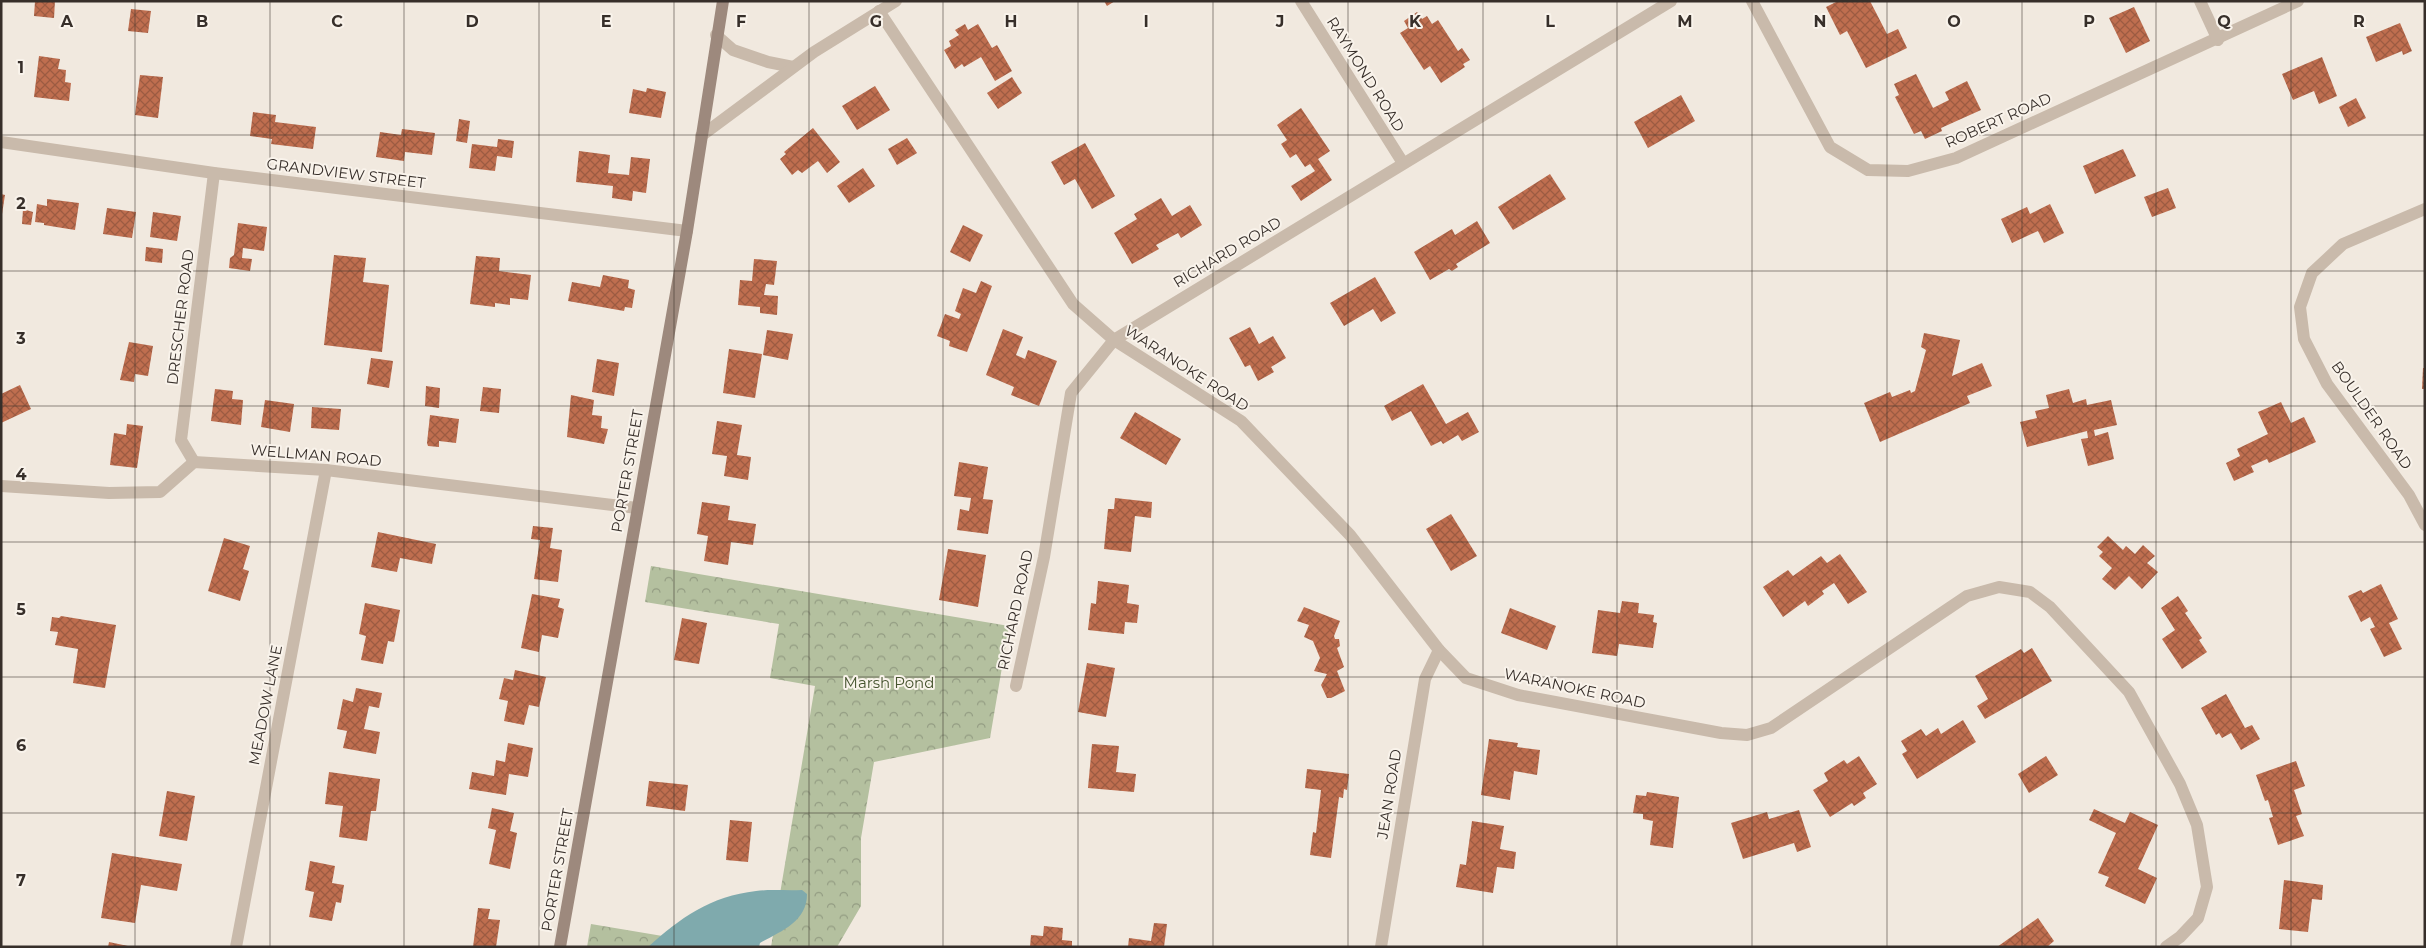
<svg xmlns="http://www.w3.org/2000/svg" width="2426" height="948" font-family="Montserrat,sans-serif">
<defs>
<pattern id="park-crowns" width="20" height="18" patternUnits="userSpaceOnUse" patternTransform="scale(1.25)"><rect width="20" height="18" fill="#b4c09f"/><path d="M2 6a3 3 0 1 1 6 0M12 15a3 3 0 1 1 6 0" fill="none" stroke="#939c82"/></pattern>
<pattern id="building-cross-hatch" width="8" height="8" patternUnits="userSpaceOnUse" patternTransform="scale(1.25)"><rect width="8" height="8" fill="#bf6e4f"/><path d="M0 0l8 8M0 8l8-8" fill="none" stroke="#9c5b42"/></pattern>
</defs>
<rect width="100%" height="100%" fill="#f1e9df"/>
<g fill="url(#park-crowns)">
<path d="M651,566l358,60 -19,112 -116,24 -13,76v68l-24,41h-66l44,-261 -45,-8 9,-54 -134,-22z"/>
<path d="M591,924l137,23h-141z"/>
</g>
<path fill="#7faaad" d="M802,890l5,4c0,28 -26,37 -47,49l-1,4h-111c32,-29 63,-51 108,-56 15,-2 31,0 46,-1z"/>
<g fill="url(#building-cross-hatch)">
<path d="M35,1h20l-1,17 -20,-2z"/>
<path d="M1104,1h11l-8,5z"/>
<path d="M1838,1h32l17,33 11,-5 9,19 -41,20 -19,-37 -7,4 -14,-28z"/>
<path d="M2134,7l16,34 -24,12 -17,-35z"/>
<path d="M131,9l20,2 -3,22 -20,-2z"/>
<path d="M1417,12l5,7 5,-3 5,8 6,-4 20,31 4,-3 8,12 -7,4 2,3 -24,16 -11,-17 -6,4 -24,-37 8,-5 -4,-7z"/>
<path d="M2400,23l12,28 -9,4 -1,-4 -26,11 -10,-25z"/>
<path d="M965,24l3,6 10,-6 14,24 5,-3 15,26 -17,10 -14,-24 -17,10 -2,-3 -7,5 -11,-19 7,-4 -2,-5 10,-6 -4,-5z"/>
<path d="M39,56l21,3 -2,10 8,1 -1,12 6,1 -2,18 -35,-4z"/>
<path d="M2322,57l15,39 -18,8 -5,-13 -21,9 -11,-26z"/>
<path d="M1916,74l17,34 16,-8 -4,-8 22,-11 14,29 -40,18 1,3 -17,8 -4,-8 -7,3 -19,-37 4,-2 -5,-11z"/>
<path d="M140,75l23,2 -5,41 -23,-3z"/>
<path d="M1012,77l10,16 -24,16 -11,-16z"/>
<path d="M875,86l15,24 -33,20 -15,-24z"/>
<path d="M647,88l19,4 -5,26 -32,-5 4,-24 13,3z"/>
<path d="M1681,95l14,26 -47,27 -14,-26z"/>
<path d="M2356,98l10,20 -18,9 -9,-20z"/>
<path d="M1301,108l29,43 -12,8 14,21 -31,21 -10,-15 24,-15 -5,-7 -5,3 -9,-13 -6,4 -9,-14 6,-4 -10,-15z"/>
<path d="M253,112l23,3 -1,7 41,5 -3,22 -42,-5 1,-5 -22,-3z"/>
<path d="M459,119l11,2 -3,22 -11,-2z"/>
<path d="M813,128l27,34 -13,11 -9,-12 -16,12 -4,-3 -6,5 -12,-16 6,-5 -2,-2z"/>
<path d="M402,129l33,4 -3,22 -27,-3 -1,9 -28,-4 4,-25 21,3z"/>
<path d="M907,138l10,15 -20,12 -9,-16z"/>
<path d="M498,139l16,2 -2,17 -15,-2 -2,15 -26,-3 3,-24 25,3z"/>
<path d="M1085,143l30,53 -23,13 -17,-30 -11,6 -13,-23z"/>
<path d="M2123,149l13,27 -41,18 -12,-28z"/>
<path d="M579,151l31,4 -2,18 21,2 2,-18 19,2 -4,34 -13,-2 -1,10 -20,-3 1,-12 -37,-4z"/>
<path d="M863,168l12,18 -26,17 -12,-17z"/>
<path d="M1550,174l16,25 -53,31 -15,-23z"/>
<path d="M2168,188l8,20 -24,9 -8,-20z"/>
<path d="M1,194l4,1 -3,19h-1z"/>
<path d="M1161,198l11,18 18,-11 12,20 -21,13 -3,-5 -22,12 3,4 -27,15 -18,-31 23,-14 -3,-5z"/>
<path d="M47,199l32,4 -4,27 -31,-5v-2l-9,-1 2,-18 10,2z"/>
<path d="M2050,204l14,29 -20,10 -6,-12 -26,12 -11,-24 26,-12 3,7z"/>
<path d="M107,208l29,4 -4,26 -29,-4z"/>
<path d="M23,209l10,3 -2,13 -9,-1z"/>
<path d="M153,212l28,4 -4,25 -27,-4z"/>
<path d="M1477,221l13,22 -34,21 2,3 -6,4 -3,-2 -19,11 -16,-28 38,-23 3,6z"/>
<path d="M238,223l29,4 -3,24 -21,-3 -1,10 10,1 -2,12 -21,-3 1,-10 4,-3z"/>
<path d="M963,225l20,10 -13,27 -20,-10z"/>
<path d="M146,247l17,2 -1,14 -17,-2z"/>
<path d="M334,255l32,3 -3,24 26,3 -7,67 -58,-7z"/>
<path d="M476,256l24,2 -1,13 32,4 -3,25 -18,-2v7l-15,-2v4l-25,-3z"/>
<path d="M754,259l23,2 -3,24 -8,-1 -2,11 14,1 -1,19 -17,-2v-6l-22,-2 2,-25 12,1z"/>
<path d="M603,275l26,5 -1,8 7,2 -3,18 -7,-1 -1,4 -56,-10 4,-19 28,5z"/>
<path d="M1375,277l21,36 -15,9 -8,-13 -29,17 -14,-23z"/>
<path d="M981,281l11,5 -25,66 -18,-6 1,-5 -13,-5 8,-22 14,5 2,-5 -6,-3 8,-23 13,5z"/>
<path d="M1250,327l9,17 14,-8 13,22 -15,9 3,5 -16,9 -8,-16 -5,2 -16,-29z"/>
<path d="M1003,329l20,8 -7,18 9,4 3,-9 29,11 -18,45 -28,-11 3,-8 -28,-12z"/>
<path d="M767,330l26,4 -5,26 -25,-5z"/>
<path d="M1924,333l36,7 -8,36 30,-13 10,23 -25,10 3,7 -90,39 -16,-39 26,-11 2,5 18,-7 1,3 4,-2 11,-41 -5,-3z"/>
<path d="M129,342l24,4 -5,30 -13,-2 -1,8 -14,-2z"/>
<path d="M729,349l33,5 -7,44 -32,-5z"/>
<path d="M371,358l22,3 -4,27 -22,-4z"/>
<path d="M597,359l22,4 -5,33 -22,-4z"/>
<path d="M2423,368h2v21h-3z"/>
<path d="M1423,384l23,40 22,-12 11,20 -17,9 -4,-6 -15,9 -2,-3 -10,5 -20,-35 -19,10 -8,-15z"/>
<path d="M20,385l11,24 -30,14v-29z"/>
<path d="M426,386l14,2 -1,20 -14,-2z"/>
<path d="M483,387l18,2 -2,24 -19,-2z"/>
<path d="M215,389l18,2 -1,8 11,1 -2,25 -30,-4z"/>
<path d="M2069,389l4,14 13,-4 1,6 24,-5 6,25 -23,5 1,6 13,-4 6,27 -26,7 -7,-27 7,-1 -1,-7 -60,16 -7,-25 17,-4 -2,-7 14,-3 -3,-13z"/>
<path d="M571,395l23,5 -2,15 10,1 -1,12 7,1 -4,15 -37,-7z"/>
<path d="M265,400l29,4 -4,28 -29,-5z"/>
<path d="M2281,402l10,21 13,-6 12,25 -47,21 -2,-4 -16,7 3,6 -20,9 -8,-18 14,-7 -3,-7 31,-15 -10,-22z"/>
<path d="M312,407l29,2 -2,21 -28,-2z"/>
<path d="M1135,412l46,27 -15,26 -46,-27z"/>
<path d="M430,415l29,4 -3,24 -17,-2v6l-11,-1 -1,-3z"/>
<path d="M717,421l25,4 -5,30 14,2 -3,23 -24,-4 3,-20 -15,-2z"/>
<path d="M127,424l16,2 -6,42 -27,-3 4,-32 12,2z"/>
<path d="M959,462l29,5 -5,32 10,1 -5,34 -31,-4 3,-21 9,2 2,-13 -17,-2z"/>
<path d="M1115,498l37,4 -1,16 -16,-2 -4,36 -27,-3 4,-40h6z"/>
<path d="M702,502l28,4 -2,14 28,4 -3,21 -22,-3 -3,23 -24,-4 4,-25 -11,-2z"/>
<path d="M1451,514l26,42 -26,15 -25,-42z"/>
<path d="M533,526l20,2 -3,20 12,2 -4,32 -24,-3 6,-39 -9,-1z"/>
<path d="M378,532l58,12 -4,20 -32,-6 -3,14 -26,-5z"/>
<path d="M2108,536l15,14 3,-4 9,8 8,-9 12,11 -8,7 11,9 -16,17 -13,-13 -14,14 -13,-11 10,-11 -13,-12 4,-4 -6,-5z"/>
<path d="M224,538l26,8 -7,23 6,2 -9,30 -32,-10z"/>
<path d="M948,549l38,6 -8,52 -39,-7z"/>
<path d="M1840,554l27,38 -19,12 -14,-21 -12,8 2,3 -16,12 -3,-5 -22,16 -20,-30 25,-17 5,6 28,-20 6,7z"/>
<path d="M1098,581l31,4 -2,18 12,2 -2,18 -12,-1 -1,12 -36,-4 3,-27 5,1z"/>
<path d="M2381,584l17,35 -9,4 13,26 -18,8 -14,-28 5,-2 -5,-10 -9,5 -13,-26 13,-6 2,3z"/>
<path d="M532,594l28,5 -2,8 6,2 -6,29 -16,-3 -3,17 -18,-4z"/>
<path d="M2178,596l10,15 -3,2 17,25 -3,2 8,12 -25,17 -20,-30 13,-9 -14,-22z"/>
<path d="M1622,601l17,2 -1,10 16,2 -1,7 4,1 -4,25 -34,-4 -2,12 -25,-3 6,-43 22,3z"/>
<path d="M365,603l35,7 -6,32 -6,-1 -5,23 -22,-4 5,-24 -7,-2z"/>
<path d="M1304,607l36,14 -6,15 1,3h4l1,7 -3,2 7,19 -7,4 8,20 -14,7h-4l-6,-13 6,-11 -13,-3 6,-13 -7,-17 -9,-4 5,-12 -12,-4z"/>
<path d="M1510,608l46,18 -9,24 -46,-17z"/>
<path d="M61,616l55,9 -11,63 -32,-5 5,-34 -23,-4 3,-13 -8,-1 2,-14 7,1z"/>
<path d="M682,618l25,5 -8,41 -25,-4z"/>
<path d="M2032,648l20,33 -67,38 -8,-13 11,-7 -13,-23 46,-27 3,4z"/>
<path d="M1087,663l28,5 -9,49 -28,-5z"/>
<path d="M515,670l31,7 -7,30 -10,-2 -5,20 -20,-4 4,-20 -9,-2 5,-21 9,2z"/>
<path d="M356,688l26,5 -3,15 -10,-2 -5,23 16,3 -4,22 -33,-6 4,-17 -10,-2 6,-30 10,3z"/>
<path d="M2226,694l19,34 7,-3 8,14 -19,11 -10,-17 -9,5 -3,-5 -3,2 -15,-27z"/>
<path d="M1963,720l13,22 -59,37 -15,-25 5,-3 -6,-10 20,-12 5,7 12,-8 3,6z"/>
<path d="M1489,739l29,4 -1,4 23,3 -3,25 -23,-4 -4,29 -29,-5z"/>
<path d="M508,743l25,5 -5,29 -19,-3 -3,21 -37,-6 3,-17 22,4 2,-16 9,2z"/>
<path d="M1092,744l27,2 -3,26 20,2 -2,18 -46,-4z"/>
<path d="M1859,756l18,28 -14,9 3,5 -12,8 -2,-3 -22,14 -17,-27 15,-9 -4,-8 20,-13 3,4z"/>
<path d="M2046,756l12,19 -29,18 -11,-19z"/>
<path d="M2296,761l9,25 -11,4 8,24 -6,2 8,20 -26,9 -9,-27 4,-1 -5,-17 -3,1 -9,-26z"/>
<path d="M1307,769l42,5 -2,16 -3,-1 -1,9 -4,-1 -8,61 -21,-3 3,-23 3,1 5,-43 -16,-2z"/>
<path d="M329,772l51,7 -4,32h-5l-4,30 -28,-4 4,-31 -18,-2z"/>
<path d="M649,781l39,4 -3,26 -39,-5z"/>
<path d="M167,791l28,5 -8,45 -28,-5z"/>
<path d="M1647,792l32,5 -6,51 -23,-3 3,-24 -10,-2v-5l-10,-1 3,-18 10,1z"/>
<path d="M492,808l22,5 -4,18 7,2 -7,36 -21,-5 7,-34 -8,-2z"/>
<path d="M2094,809l31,14 5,-11 28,13 -20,44 19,9 -12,26 -40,-18 4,-9 -11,-4 18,-40 -27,-13z"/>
<path d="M1799,810l12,37 -14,5 -3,-9 -51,16 -12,-36 36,-11 2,7z"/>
<path d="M730,820l22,2 -4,40 -22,-2z"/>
<path d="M1472,821l32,5 -4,23 16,3 -2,17 -17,-2 -4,26 -37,-6 4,-23 6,1z"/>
<path d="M112,853l70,11 -5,27 -36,-6 -6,38 -34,-5z"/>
<path d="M310,861l25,5 -3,17 12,2 -3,18 -5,-1 -4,19 -23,-4 5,-25 -9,-2z"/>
<path d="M2284,880l39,5 -1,15 -10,-1 -4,33 -29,-3z"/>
<path d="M478,908l12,1 -2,10 12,1 -4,27h-23z"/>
<path d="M2038,918l16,23 -7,6h-50z"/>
<path d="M1154,923l13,1 -3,23h-36l1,-9 22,3z"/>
<path d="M1044,926l19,2 -1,12 10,1v6h-42l1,-12 12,1z"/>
<path d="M109,942l19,4v1h-20z"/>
</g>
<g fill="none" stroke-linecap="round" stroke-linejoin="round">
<g stroke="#c9baab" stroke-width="12">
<path d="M1301,1l102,162"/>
<path d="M1752,1l78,146 38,23 40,1 48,-13 342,-157"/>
<path d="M2200,1l18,39"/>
<path d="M879,11l194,293 41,36 127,81 109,114 89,115 27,28 52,17 203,38 26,2 24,-7 196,-132 32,-9 31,5 20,15 79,85 51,92 17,41 10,62 -9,31 -18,19 -14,10"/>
<path d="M716,35l17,15 35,12 25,5"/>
<path d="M701,136l113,-84 82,-51"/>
<path d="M1,142l213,31 473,58"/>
<path d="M2425,209l-82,35 -31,29 -12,34 4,32 23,45 82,111 16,30"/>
<path d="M194,462l-13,-22 33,-267"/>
<path d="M1,486l108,7 51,-1 34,-30 132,8 311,38"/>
<path d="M1016,686l28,-129 27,-164 43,-53 557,-339"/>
<path d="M236,947l90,-477"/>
<path d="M1381,947l44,-268 14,-29"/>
</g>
<path stroke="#9d897d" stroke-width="12" d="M560,947l127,-716 36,-230"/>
</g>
<path fill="none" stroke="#372f2a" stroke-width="1" stroke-opacity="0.55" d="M135,1v946M270,1v946M404,1v946M539,1v946M674,1v946M809,1v946M943,1v946M1078,1v946M1213,1v946M1348,1v946M1483,1v946M1617,1v946M1752,1v946M1887,1v946M2022,1v946M2156,1v946M2291,1v946M1,135h2424M1,271h2424M1,406h2424M1,542h2424M1,677h2424M1,813h2424"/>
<g text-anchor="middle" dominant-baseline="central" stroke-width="4" stroke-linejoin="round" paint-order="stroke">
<g font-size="15" fill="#372f2a" stroke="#f9f3eb">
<text transform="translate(1366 74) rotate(58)">RAYMOND ROAD</text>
<text transform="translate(1998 120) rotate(-24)">ROBERT ROAD</text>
<text transform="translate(346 173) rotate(7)">GRANDVIEW STREET</text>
<text transform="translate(1227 252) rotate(-31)">RICHARD ROAD</text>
<text transform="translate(180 317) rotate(-83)">DRESCHER ROAD</text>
<text transform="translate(1187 368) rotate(33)">WARANOKE ROAD</text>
<text transform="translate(2372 415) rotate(55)">BOULDER ROAD</text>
<text transform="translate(316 455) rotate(5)">WELLMAN ROAD</text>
<text transform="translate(627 471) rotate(-80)">PORTER STREET</text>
<text transform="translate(1015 610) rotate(-78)">RICHARD ROAD</text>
<text transform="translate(1575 688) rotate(12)">WARANOKE ROAD</text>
<text transform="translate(265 705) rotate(-79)">MEADOW LANE</text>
<text transform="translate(1389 794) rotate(-81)">JEAN ROAD</text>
<text transform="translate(557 870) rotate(-80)">PORTER STREET</text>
</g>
<g font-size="15" fill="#46542f" stroke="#f9f3eb">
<text x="889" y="682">Marsh Pond</text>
</g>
</g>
<g font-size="16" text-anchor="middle" font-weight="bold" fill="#372f2a" stroke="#f9f3eb" stroke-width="4" stroke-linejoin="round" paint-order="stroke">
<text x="67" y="27">A</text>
<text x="202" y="27">B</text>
<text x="337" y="27">C</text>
<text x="472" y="27">D</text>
<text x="606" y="27">E</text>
<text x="741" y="27">F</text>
<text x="876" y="27">G</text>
<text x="1011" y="27">H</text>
<text x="1146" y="27">I</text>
<text x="1280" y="27">J</text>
<text x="1415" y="27">K</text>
<text x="1550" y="27">L</text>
<text x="1685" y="27">M</text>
<text x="1820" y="27">N</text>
<text x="1954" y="27">O</text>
<text x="2089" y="27">P</text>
<text x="2224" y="27">Q</text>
<text x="2359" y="27">R</text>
<text x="21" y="73">1</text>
<text x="21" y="209">2</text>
<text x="21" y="344">3</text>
<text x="21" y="480">4</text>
<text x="21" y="615">5</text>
<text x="21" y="751">6</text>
<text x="21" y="886">7</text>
</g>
<rect width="2426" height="948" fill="none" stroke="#372f2a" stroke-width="5"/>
</svg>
